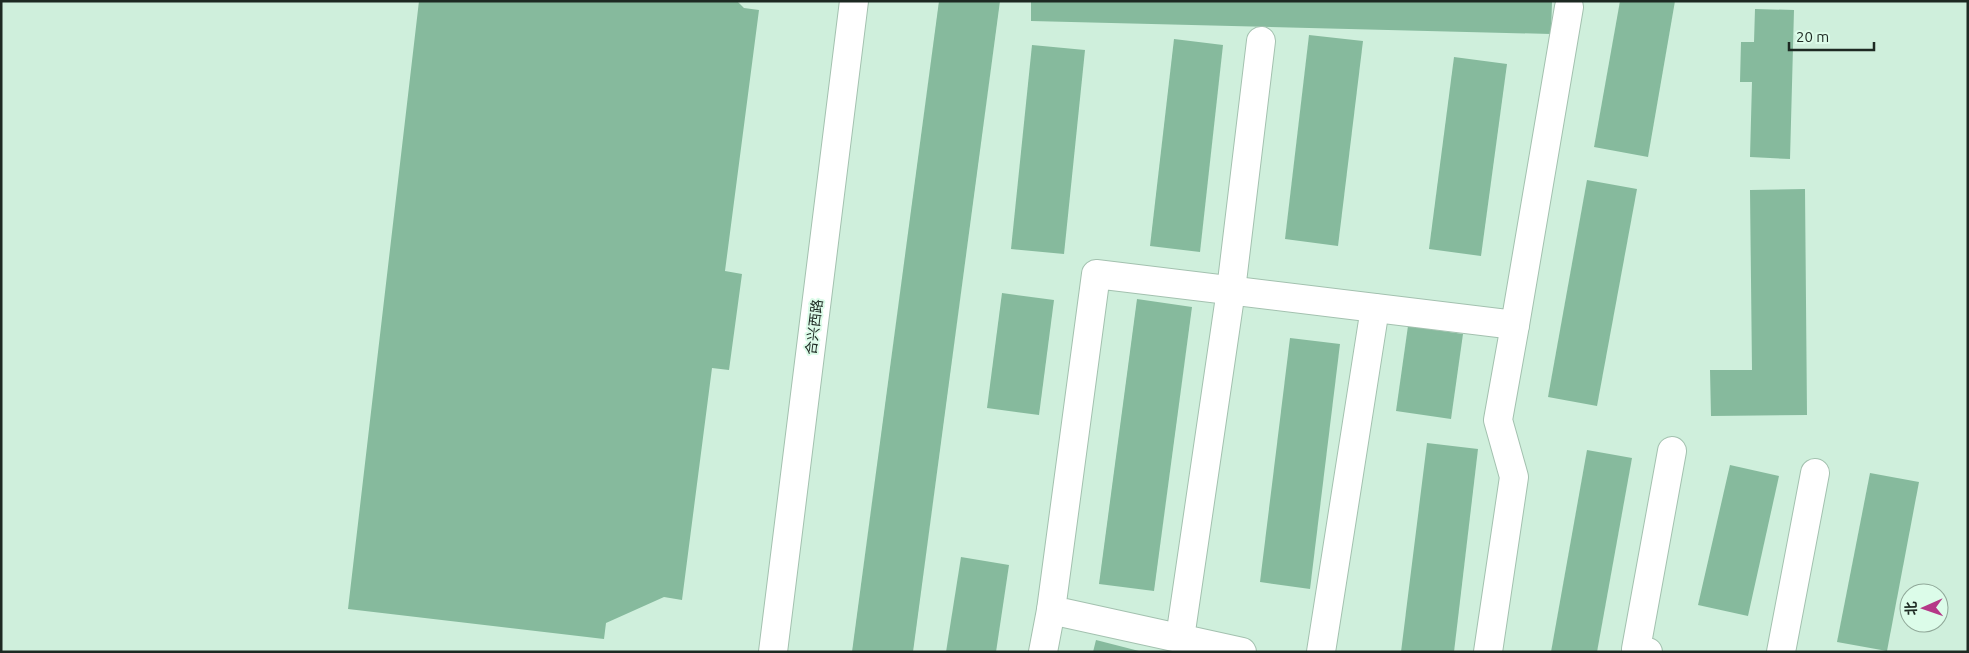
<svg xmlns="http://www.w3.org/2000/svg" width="1969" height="653" font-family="Ubuntu,'Noto Sans SC',sans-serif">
<rect width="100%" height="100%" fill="#cfefdc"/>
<g fill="#86ba9d">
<path d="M419,1h318l7,7 15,2 -34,261 17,3 -13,96 -17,-2 -30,232 -18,-3 -58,26 -2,16 -256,-30z"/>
<path d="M939,1h61l-87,651h-61z"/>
<path d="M1031,1h521l-1,33 -520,-13z"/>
<path d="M1620,1h55l-27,156 -54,-10z"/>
<path d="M1755,9l39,1 -4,149 -40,-2 2,-75h-12l1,-40h13z"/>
<path d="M1309,35l54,6 -25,205 -53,-7z"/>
<path d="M1174,39l49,6 -23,207 -50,-6z"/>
<path d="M1032,45l53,5 -21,204 -53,-5z"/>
<path d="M1454,57l53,7 -26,192 -52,-7z"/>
<path d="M1587,180l50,9 -40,217 -49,-9z"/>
<path d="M1805,189l2,226 -96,1 -1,-46h42l-2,-180z"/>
<path d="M1002,293l52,7 -15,115 -52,-7z"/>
<path d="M1137,299l55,8 -38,284 -55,-7z"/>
<path d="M1408,326l55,8 -12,85 -55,-8z"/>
<path d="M1290,338l50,6 -30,245 -50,-7z"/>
<path d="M1427,443l51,6 -24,203h-53z"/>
<path d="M1587,450l45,8 -35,194h-46z"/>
<path d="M1730,465l49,11 -31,140 -50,-11z"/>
<path d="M1870,473l49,9 -32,169 -50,-9z"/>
<path d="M961,557l48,8 -13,87h-50z"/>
<path d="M1096,640l43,11 -1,1h-45z"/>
</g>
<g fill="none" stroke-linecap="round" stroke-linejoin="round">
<defs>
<g id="minor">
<path d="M1180,638l51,-348 30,-249"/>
<path d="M773,652l81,-651"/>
<path d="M1043,652l8,-42"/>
<path d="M1242,652l-191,-42 45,-336 419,51 54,-318"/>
<path d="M1321,652l54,-344"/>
<path d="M1488,652l26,-175 -16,-57 17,-95"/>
<path d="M1648,652l-12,-3 36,-198"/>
<path d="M1781,652l34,-179"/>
</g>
</defs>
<use href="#minor" stroke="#a3c1af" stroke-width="30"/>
<use href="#minor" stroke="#fff" stroke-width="28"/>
</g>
<g text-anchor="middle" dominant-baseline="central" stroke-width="4" stroke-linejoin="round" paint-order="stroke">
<g font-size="14" fill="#1d2922" stroke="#dcfce9">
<text transform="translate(814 327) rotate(-83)">合兴西路</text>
</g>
</g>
<rect width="1969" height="653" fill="none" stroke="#1d2922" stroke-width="5"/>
<g transform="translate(1924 608) rotate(268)"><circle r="24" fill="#dcfce9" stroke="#90a899"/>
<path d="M0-4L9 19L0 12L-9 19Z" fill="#b53887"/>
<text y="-8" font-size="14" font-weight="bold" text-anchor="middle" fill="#1d2922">北</text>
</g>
<path d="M1789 42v8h85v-8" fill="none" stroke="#1d2922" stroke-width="2.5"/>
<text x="1796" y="42" font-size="15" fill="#1d2922" stroke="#dcfce9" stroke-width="4" paint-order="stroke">20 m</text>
</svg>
